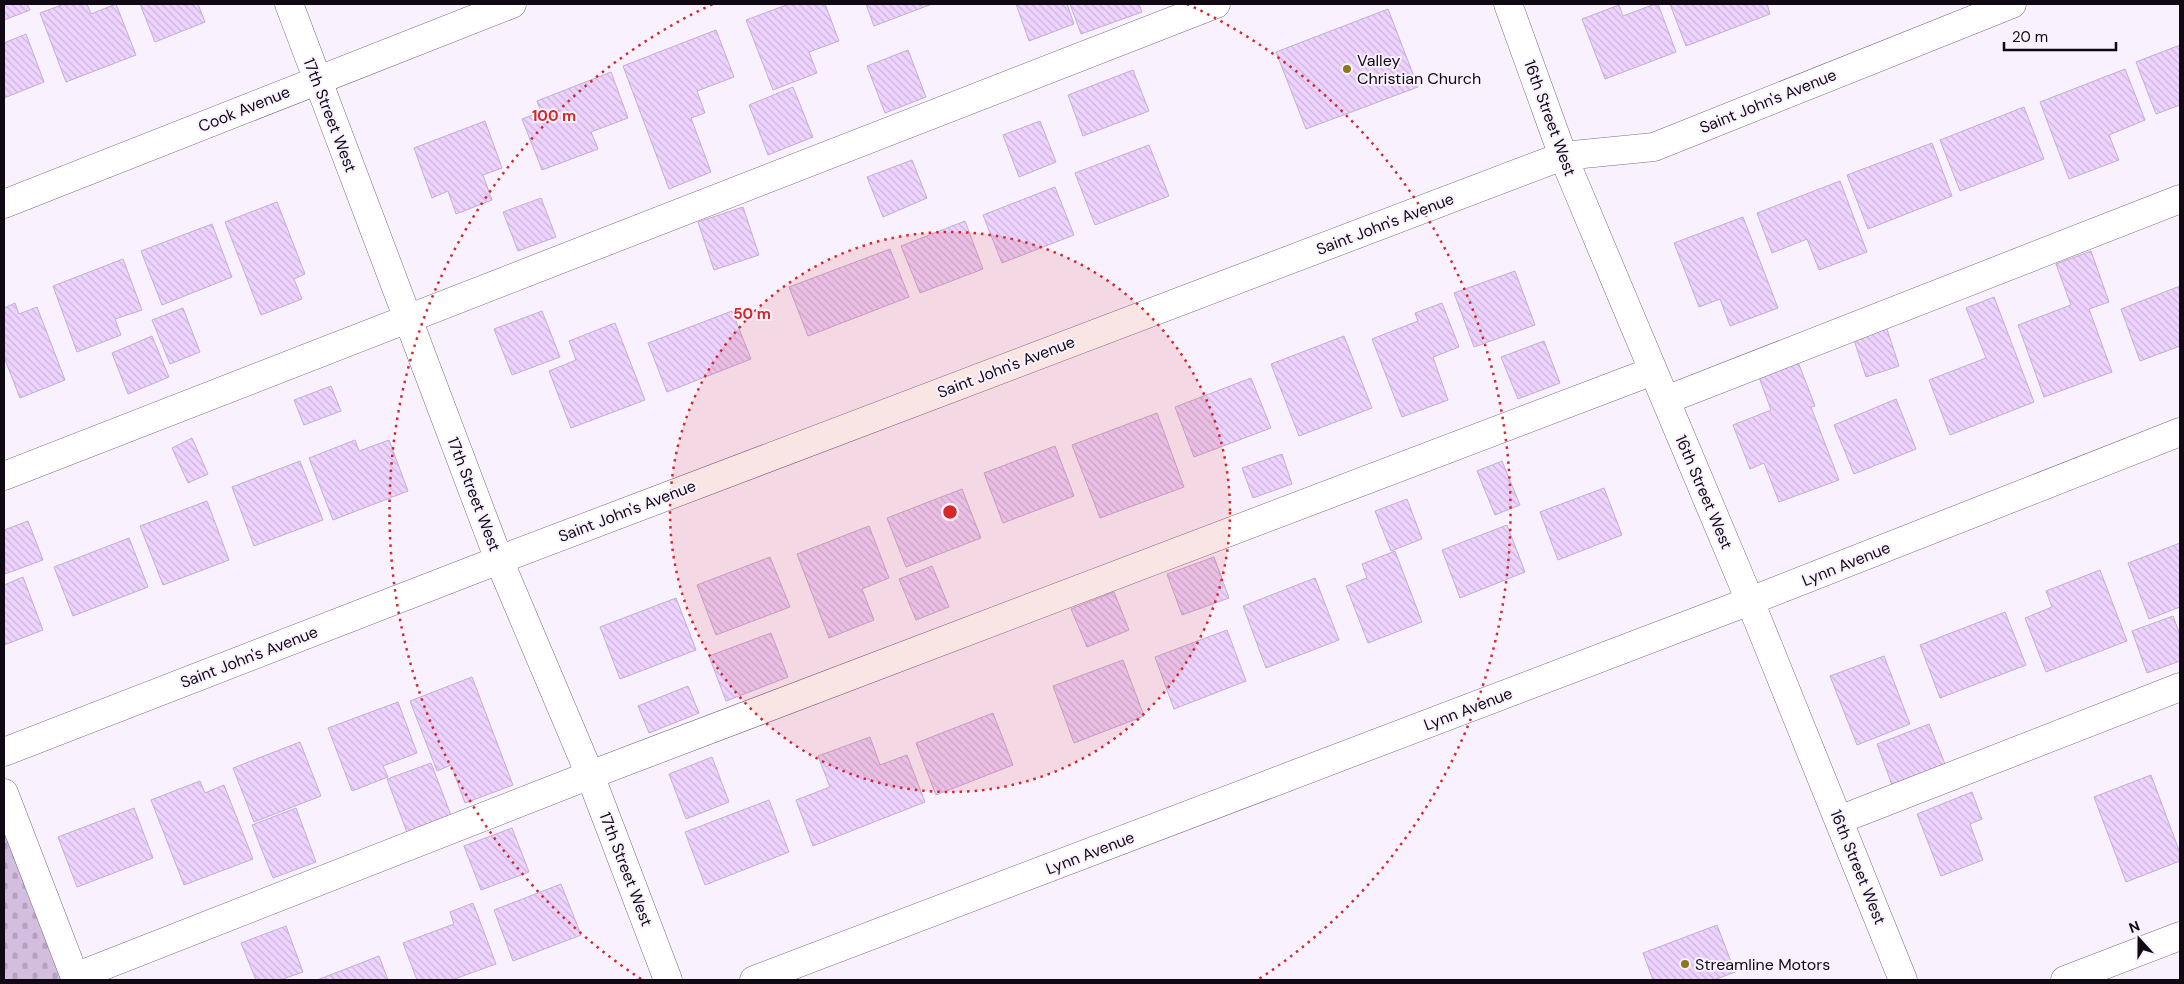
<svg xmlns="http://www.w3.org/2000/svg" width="2184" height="984" font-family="'DM Sans',sans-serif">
<defs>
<pattern id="cemetery-stones" width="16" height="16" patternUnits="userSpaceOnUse" patternTransform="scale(1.25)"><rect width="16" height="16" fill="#d3bee0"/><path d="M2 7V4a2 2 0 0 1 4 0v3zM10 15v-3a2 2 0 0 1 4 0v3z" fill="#b4a2bf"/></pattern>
<pattern id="building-back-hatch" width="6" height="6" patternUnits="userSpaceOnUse" patternTransform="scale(1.25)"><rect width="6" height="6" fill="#eed3ff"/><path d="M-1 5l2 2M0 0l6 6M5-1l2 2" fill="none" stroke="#cbb4da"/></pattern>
</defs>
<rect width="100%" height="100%" fill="#f9f2fe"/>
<path fill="url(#cemetery-stones)" d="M4,810l64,170h-64z"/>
<g fill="url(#building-back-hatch)" stroke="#c2b0ce">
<path d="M4,4h23l3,6 -26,10z"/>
<path d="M64,4h23l4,10 25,-10 20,51 -70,27 -26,-69z"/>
<path d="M140,4h58l7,18 -50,20z"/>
<path d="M789,4h36l14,37 -30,11 8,21 -44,17 -27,-70z"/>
<path d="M866,4h66l-58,22z"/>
<path d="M1016,4h51l7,20 -45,17z"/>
<path d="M1070,4h69l3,8 -61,22z"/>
<path d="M1655,4h3l18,48 -71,27 -23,-60 37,-14 4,11z"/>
<path d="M1670,4h97l3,10 -84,32z"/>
<path d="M1388,9l30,78 -112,42 -30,-77z"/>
<path d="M716,30l18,47 -37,14 8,22 -14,5 20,54 -42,17 -46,-123z"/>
<path d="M26,34l18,48 -40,16v-55z"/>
<path d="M2180,45v60l-24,9 -20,-52z"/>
<path d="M908,50l18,47 -41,16 -18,-47z"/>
<path d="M2125,69l20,51 -36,15 10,25 -50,19 -29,-77z"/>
<path d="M1133,70l16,41 -66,25 -15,-41z"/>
<path d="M611,72l17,46 -37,14 7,17 -56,21 -20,-51 19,-7 -4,-11z"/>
<path d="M793,87l20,50 -45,18 -19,-50z"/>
<path d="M2024,107l20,52 -84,32 -20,-51z"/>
<path d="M485,121l17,47 -19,7 9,25 -36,14 -8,-23 -16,7 -18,-50z"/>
<path d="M1040,121l16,41 -37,15 -16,-42z"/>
<path d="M1932,143l20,53 -84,33 -21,-54z"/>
<path d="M1149,145l20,51 -74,29 -20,-52z"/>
<path d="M912,160l15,38 -44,19 -16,-40z"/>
<path d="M1840,181l27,71 -48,18 -12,-31 -35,14 -15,-40z"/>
<path d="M1055,187l19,48 -72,28 -19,-48z"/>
<path d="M541,198l15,39 -38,14 -15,-39z"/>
<path d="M277,202l28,72 -11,5 8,20 -41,16 -36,-93z"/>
<path d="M743,207l16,48 -45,15 -16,-48z"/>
<path d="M1743,217l35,91 -48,18 -10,-27 -21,8 -25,-64z"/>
<path d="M965,221l18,48 -63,24 -19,-47z"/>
<path d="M212,224l20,53 -70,28 -21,-54z"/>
<path d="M890,249l19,48 -101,39 -19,-49z"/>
<path d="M2091,251l18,51 -20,7 23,63 -68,25 -26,-72 53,-20 -15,-41z"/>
<path d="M123,259l19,51 -27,9 6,16 -44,17 -24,-66z"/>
<path d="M1515,271l20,54 -61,22 -20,-54z"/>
<path d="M2180,286v60l-40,15 -19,-52z"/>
<path d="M1994,297l40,105 -84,33 -21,-55 57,-22 -20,-50z"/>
<path d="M15,303l4,11 18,-7 28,73 -45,18 -16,-41v-49z"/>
<path d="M1442,303l17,44 -26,10 15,43 -46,17 -30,-78 46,-18 -3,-8z"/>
<path d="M183,308l17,44 -30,12 -18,-44z"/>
<path d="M542,311l18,46 -48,18 -18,-46z"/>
<path d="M732,311l19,48 -84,33 -19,-49z"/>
<path d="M615,323l30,77 -74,28 -22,-57 27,-11 -7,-19z"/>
<path d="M1886,326l13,40 -33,11 -13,-40z"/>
<path d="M152,336l17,41 -41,17 -16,-41z"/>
<path d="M1344,336l28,72 -73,28 -28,-72z"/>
<path d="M1544,341l16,42 -42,16 -17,-42z"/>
<path d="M1798,362l17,44 -4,1 28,73 -60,22 -15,-39 -14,6 -17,-44 38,-15 -12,-33z"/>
<path d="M1251,378l20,50 -77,29 -19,-50z"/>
<path d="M331,386l10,25 -37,14 -10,-25z"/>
<path d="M1896,399l20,50 -62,25 -20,-49z"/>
<path d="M1157,413l27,74 -84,31 -28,-73z"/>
<path d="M192,438l16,36 -20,9 -16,-35z"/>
<path d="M355,440l4,11 30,-11 19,51 -75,29 -24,-62z"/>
<path d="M1055,446l19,50 -71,27 -19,-50z"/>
<path d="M1282,454l10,30 -39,14 -11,-30z"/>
<path d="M300,461l23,59 -69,26 -22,-59z"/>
<path d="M1502,461l18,44 -25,10 -18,-44z"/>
<path d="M1604,488l18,47 -64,25 -18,-48z"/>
<path d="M962,489l19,49 -75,29 -19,-49z"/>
<path d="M1407,499l15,40 -31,12 -16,-40z"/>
<path d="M207,501l22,59 -66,25 -23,-59z"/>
<path d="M28,521l15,39 -38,14 -1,-44z"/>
<path d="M1507,525l18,47 -65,26 -18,-48z"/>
<path d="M869,526l20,52 -27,11 12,31 -45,18 -32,-84z"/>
<path d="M129,538l19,49 -75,29 -19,-49z"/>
<path d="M2180,543v64l-31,12 -21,-56z"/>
<path d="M1395,551l27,71 -54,21 -22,-57 21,-8 -5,-14z"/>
<path d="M770,557l20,50 -74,28 -19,-50z"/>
<path d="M1214,557l15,41 -47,17 -15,-41z"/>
<path d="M932,566l17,41 -33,13 -17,-41z"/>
<path d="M2100,570l27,71 -81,31 -21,-54 27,-11 -6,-16z"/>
<path d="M23,577l20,53 -39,15v-60z"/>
<path d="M1315,578l24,62 -73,28 -23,-62z"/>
<path d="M1114,592l15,38 -42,17 -16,-38z"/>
<path d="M676,598l20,52 -76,29 -20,-52z"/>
<path d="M2005,612l21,53 -86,33 -20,-53z"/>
<path d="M2173,616l7,19v26l-33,12 -15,-42z"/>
<path d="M1227,630l19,51 -72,28 -19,-52z"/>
<path d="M771,633l17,44 -62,24 -17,-45z"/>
<path d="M1884,656l26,68 -53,21 -27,-69z"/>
<path d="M1123,660l21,56 -70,27 -21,-57z"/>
<path d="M472,677l41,108 -48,18 -14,-38 -14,6 -27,-70z"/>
<path d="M688,686l11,27 -50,20 -11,-27z"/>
<path d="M398,702l19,51 -34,13 5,11 -36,14 -24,-63z"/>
<path d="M993,713l20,52 -77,30 -20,-52z"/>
<path d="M1929,724l16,40 -53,21 -15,-41z"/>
<path d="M870,737l10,28 27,-10 18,47 -112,44 -17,-46 34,-13 -12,-31z"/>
<path d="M300,742l21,54 -67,26 -21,-54z"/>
<path d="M712,757l17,45 -43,17 -17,-45z"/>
<path d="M431,763l21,55 -44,17 -21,-56z"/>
<path d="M2151,775l29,78v8l-54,21 -32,-85z"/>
<path d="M200,781l5,12 19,-8 29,74 -69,26 -33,-85z"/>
<path d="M1972,792l10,27 -12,5 13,36 -42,16 -24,-62z"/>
<path d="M769,800l20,52 -84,33 -20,-53z"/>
<path d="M134,808l19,50 -76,29 -19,-50z"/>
<path d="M296,808l20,54 -43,16 -21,-53z"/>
<path d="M512,828l17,44 -48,18 -17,-44z"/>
<path d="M561,884l20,51 -68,26 -19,-51z"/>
<path d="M473,903l23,61 -44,16h-35l-14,-37 51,-19 -4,-12z"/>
<path d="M1717,925l18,47 -21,8h-61l-10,-27z"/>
<path d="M286,926l17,46 -23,8h-24l-15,-37z"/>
<path d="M379,956l9,24h-71z"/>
</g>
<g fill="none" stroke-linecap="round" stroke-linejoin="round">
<defs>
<g id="minor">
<path d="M289,4l210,556 91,215 78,205"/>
<path d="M1508,4l55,152 187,445 153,379"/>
<path d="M4,204l508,-200"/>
<path d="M1666,400l514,-201"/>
<path d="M4,476l1212,-472"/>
<path d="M4,752l495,-192 1064,-404 91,-9 358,-143"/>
<path d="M4,793l72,187"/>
<path d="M1839,820l341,-133"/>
<path d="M75,977l515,-202 1063,-404"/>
<path d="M754,980l996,-379 430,-169"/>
</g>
<path id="major" d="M2065,980l115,-44"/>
</defs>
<use href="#minor" stroke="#7b6a86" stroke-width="29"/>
<use href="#major" stroke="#7b6a86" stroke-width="29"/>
<use href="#minor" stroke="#fff" stroke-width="28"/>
<use href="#major" stroke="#fff" stroke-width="28"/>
</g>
<circle cx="950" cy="512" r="280" fill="#d62828" fill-opacity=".12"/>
<g fill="none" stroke="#d62828" stroke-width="2.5" stroke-dasharray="2.5 5">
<circle cx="950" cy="512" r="280"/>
<path d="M641 979A560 560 0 0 1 713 4M1187 4A560 560 0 0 1 1259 979"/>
</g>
<g fill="#8c771c" stroke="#f9f2fe" stroke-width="2">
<circle cx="1347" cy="69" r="5"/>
<circle cx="1685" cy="964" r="5"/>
</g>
<g text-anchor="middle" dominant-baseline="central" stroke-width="4" stroke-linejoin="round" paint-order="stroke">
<g font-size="16" fill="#100914" stroke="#f9f2fe" text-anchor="start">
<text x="1357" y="60">Valley<tspan x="1357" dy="18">Christian Church</tspan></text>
<text x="1695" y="964">Streamline Motors</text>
</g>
<g font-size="16" fill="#100914" stroke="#f9f2fe">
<text transform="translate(1768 101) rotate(-22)">Saint John's Avenue</text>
<text transform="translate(244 109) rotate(-22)">Cook Avenue</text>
<text transform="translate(330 115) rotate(69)">17th Street West</text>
<text transform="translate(1550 118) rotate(70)">16th Street West</text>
<text transform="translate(1385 224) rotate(-21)">Saint John's Avenue</text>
<text transform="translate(1006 367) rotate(-21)">Saint John's Avenue</text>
<text transform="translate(1704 492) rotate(67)">16th Street West</text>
<text transform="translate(474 494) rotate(69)">17th Street West</text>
<text transform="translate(627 511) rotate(-21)">Saint John's Avenue</text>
<text transform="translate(1846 564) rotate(-22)">Lynn Avenue</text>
<text transform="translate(249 657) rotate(-21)">Saint John's Avenue</text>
<text transform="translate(1468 709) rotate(-21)">Lynn Avenue</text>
<text transform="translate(1090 853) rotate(-21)">Lynn Avenue</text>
<text transform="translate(1858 867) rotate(68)">16th Street West</text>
<text transform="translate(626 869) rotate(69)">17th Street West</text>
</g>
</g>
<circle cx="950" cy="512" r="8" fill="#d62828" stroke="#f9f2fe" stroke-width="2.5"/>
<g font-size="15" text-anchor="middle" font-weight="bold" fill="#d62828" stroke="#f9f2fe" stroke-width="4" stroke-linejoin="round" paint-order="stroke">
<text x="554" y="121">100 m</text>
<text x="752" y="319">50 m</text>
</g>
<rect width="2184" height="984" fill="none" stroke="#100914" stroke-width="10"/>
<g transform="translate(2139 939) rotate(339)" stroke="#f9f2fe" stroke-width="4" paint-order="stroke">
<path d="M0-4L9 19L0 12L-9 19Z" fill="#100914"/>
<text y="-8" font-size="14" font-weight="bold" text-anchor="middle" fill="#100914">N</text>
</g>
<path d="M2004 42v8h112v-8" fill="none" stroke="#100914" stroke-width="2.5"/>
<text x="2012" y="42" font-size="15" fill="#100914" stroke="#f9f2fe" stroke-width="4" paint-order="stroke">20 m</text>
</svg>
